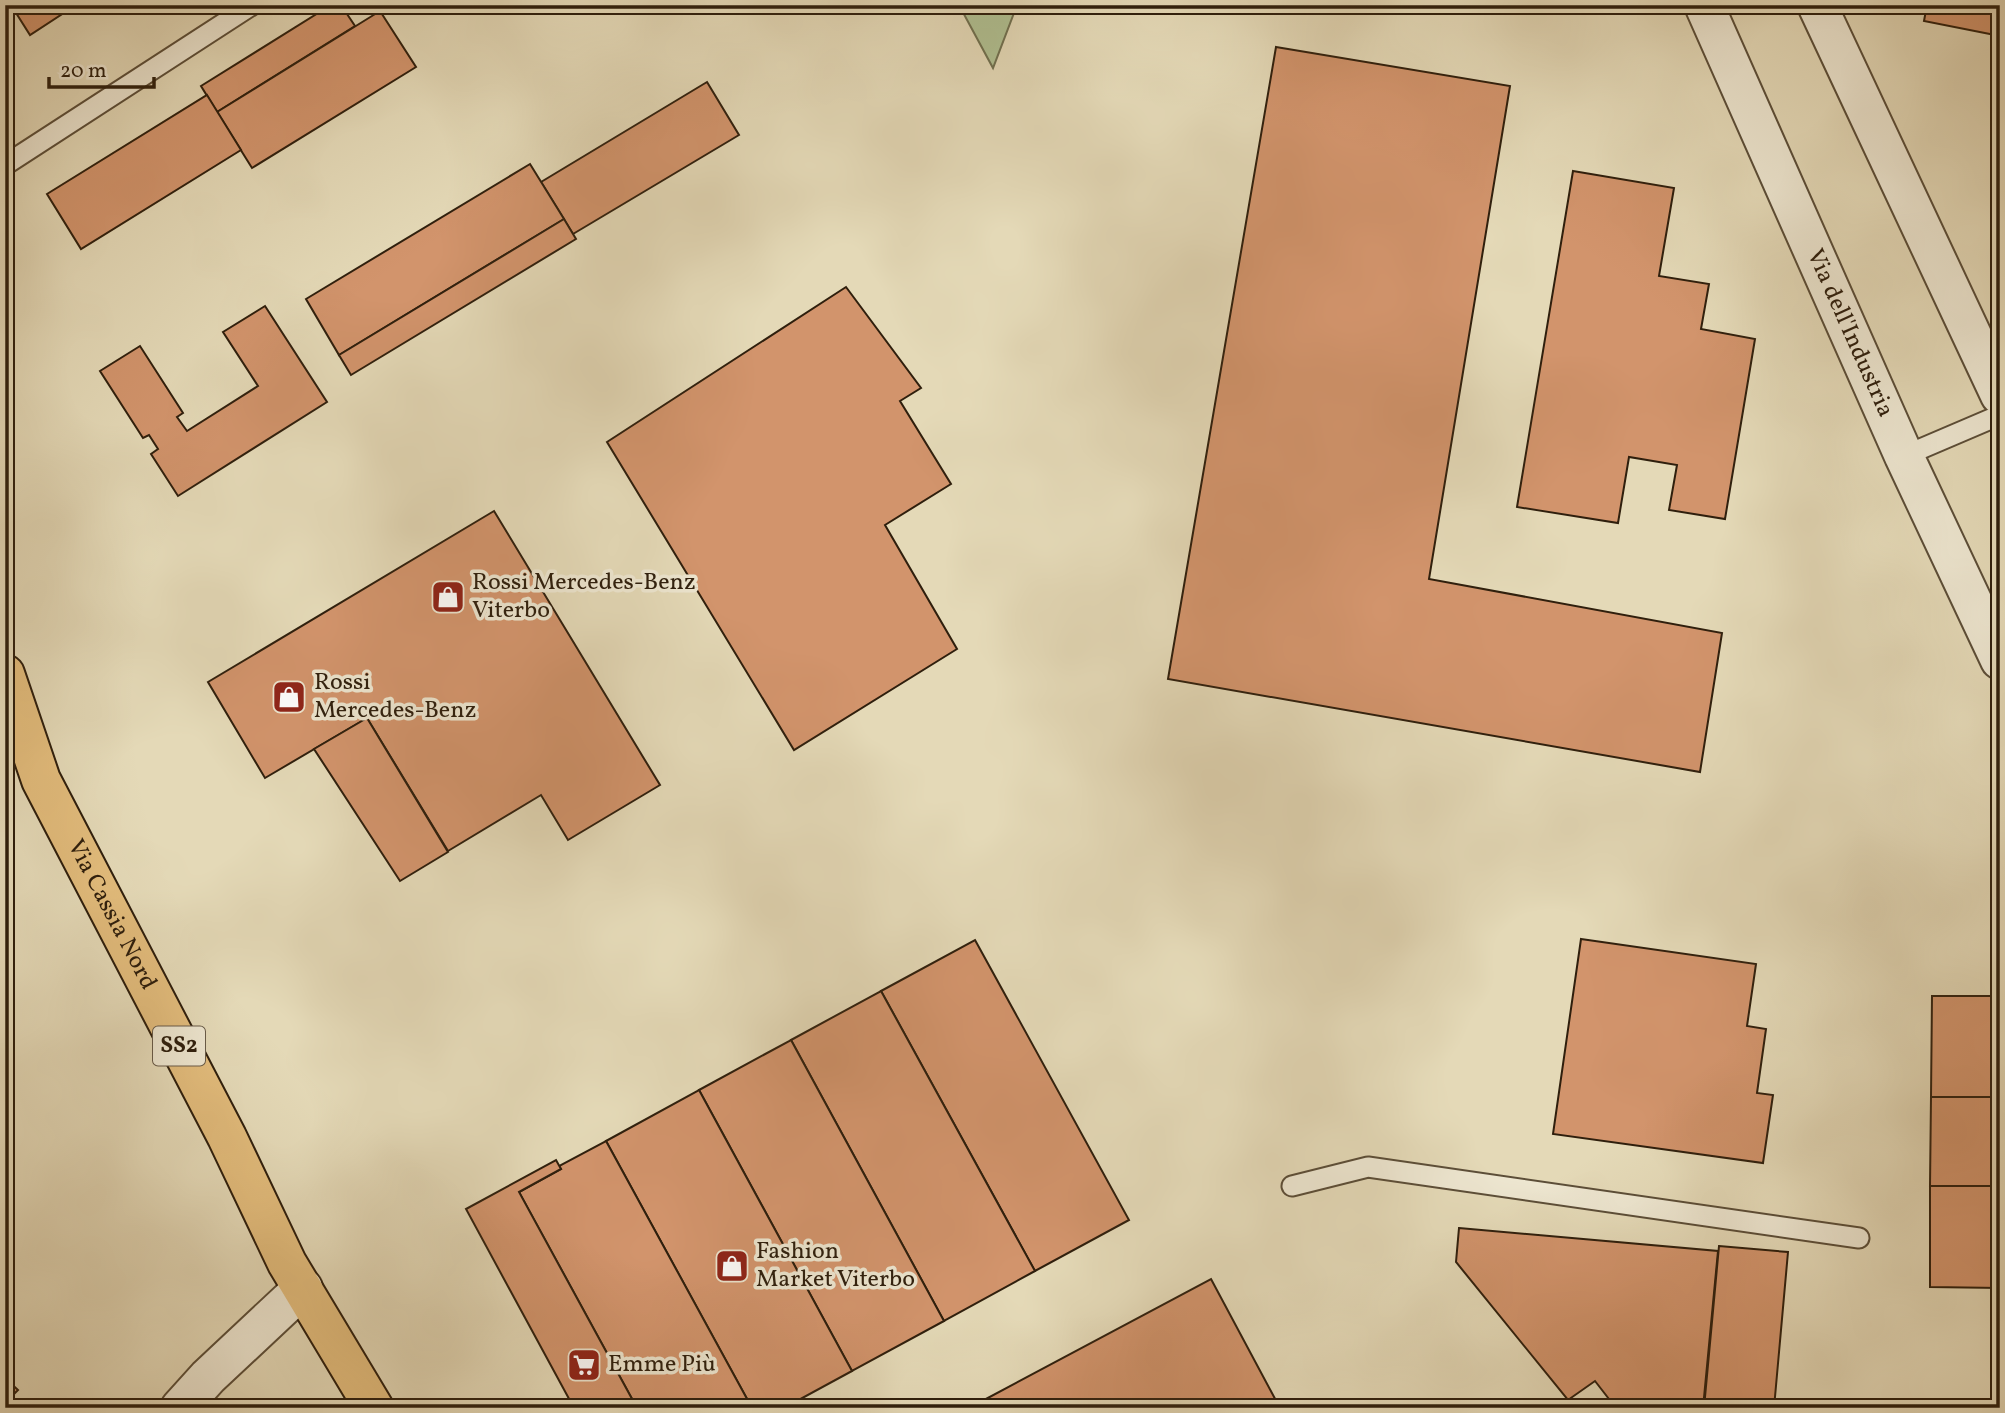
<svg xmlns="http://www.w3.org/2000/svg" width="2005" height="1413" font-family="Vollkorn,serif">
<rect width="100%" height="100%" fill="#e4d9b7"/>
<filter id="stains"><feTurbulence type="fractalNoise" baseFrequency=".00286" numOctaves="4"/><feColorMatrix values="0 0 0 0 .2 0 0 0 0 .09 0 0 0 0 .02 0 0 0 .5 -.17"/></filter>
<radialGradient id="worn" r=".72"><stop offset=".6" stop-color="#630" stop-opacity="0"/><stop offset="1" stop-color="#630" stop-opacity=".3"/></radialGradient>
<path fill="#b0c092" stroke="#707050" stroke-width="2" d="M959,5h58l-24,63z"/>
<g fill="#d2946c" stroke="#2f1f0d" stroke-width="2">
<path d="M11,5h65l-46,30z"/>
<path d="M331,5h10l14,21 -138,86 -16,-26z"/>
<path d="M1927,5h73v31l-76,-15z"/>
<path d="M380,11l36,56 -164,101 -35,-56z"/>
<path d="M1276,47l234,39 -81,493 293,54 -22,139 -532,-93z"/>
<path d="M707,82l32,53 -166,99 -32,-52z"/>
<path d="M207,95l34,55 -160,99 -34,-55z"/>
<path d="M530,164l34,55 -225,136 -33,-56z"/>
<path d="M1573,171l101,17 -15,88 50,8 -8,45 54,10 -30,180 -56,-9 8,-45 -48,-8 -11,66 -101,-16z"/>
<path d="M564,219l12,20 -225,136 -12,-20z"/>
<path d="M846,287l75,101 -21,13 51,83 -66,41 72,124 -163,101 -187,-308z"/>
<path d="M265,306l62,96 -149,94 -27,-42 7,-5 -9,-14 -6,3 -43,-67 40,-25 43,67 -6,4 10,14 71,-45 -35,-54z"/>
<path d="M494,511l166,274 -92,55 -27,-45 -93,56 -81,-133 -102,60 -57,-96z"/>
<path d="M367,718l81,134 -48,29 -86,-132z"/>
<path d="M1581,939l175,25 -9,62 19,3 -9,64 16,2 -10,68 -210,-29z"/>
<path d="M975,940l154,280 -94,51 -154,-280z"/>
<path d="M881,991l154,280 -91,50 -153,-281z"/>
<path d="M1932,996h68v101h-69z"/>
<path d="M791,1040l153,281 -92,50 -153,-281z"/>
<path d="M699,1090l153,281 -68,37h-32l-146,-267z"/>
<path d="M1931,1097h69v89h-70z"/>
<path d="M606,1141l146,267h-115l-118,-216 42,-23 -2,-3z"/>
<path d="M556,1160l5,9 -42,23 118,216h-63l-108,-199z"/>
<path d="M1930,1186h70v102l-70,-1z"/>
<path d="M1459,1228l259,23 -15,157h-87l-21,-27 -27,19 -112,-138z"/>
<path d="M1719,1246l69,6 -14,156h-70z"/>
<path d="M1211,1279l69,129h-311z"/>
<path d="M5,1378l13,12 -13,13z"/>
</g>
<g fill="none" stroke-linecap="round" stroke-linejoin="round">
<defs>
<g id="service">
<path d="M5,165l247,-160"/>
<path d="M1904,456l96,-41"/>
<path d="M1292,1186l76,-19 491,71"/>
</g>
<g id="minor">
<path id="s1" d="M1704,5l200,451 96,204"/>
<path d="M1817,5l183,390"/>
<path d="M180,1408l28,-31 95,-89"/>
</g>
<g id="primary">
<path id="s2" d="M5,674l36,106 186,357 60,126 87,145"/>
</g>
</defs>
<use href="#service" stroke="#5c4e38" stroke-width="23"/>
<use href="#minor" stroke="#5c4e38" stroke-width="42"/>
<use href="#primary" stroke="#2f1f0d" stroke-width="42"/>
<use href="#service" stroke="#ede6d0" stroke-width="19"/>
<use href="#minor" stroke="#ede6d0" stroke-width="38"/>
<use href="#primary" stroke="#e2bc7c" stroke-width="38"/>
</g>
<defs>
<symbol id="shop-square" viewBox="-11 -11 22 22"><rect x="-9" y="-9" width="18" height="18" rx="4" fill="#8f2418" stroke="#ede6d0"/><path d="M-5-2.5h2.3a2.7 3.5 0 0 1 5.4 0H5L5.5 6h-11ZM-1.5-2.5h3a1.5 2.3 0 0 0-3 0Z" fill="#fff"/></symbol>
<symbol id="supermarket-square" viewBox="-11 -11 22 22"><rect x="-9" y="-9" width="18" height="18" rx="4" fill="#8f2418" stroke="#ede6d0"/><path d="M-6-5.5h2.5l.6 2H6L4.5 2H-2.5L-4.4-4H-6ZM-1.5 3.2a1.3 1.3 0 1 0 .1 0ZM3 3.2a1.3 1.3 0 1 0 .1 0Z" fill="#fff"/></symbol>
</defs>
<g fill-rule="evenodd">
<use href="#shop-square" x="429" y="578" width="38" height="38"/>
<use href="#shop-square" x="270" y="678" width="38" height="38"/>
<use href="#shop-square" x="713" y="1247" width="38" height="38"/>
<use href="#supermarket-square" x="565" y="1346" width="38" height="38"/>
</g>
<g text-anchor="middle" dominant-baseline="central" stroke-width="7" stroke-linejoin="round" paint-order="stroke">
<rect fill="#ede6d0" stroke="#685b48" stroke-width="2" x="153" y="1026.5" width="52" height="39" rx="5"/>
<g font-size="23" font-weight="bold" fill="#2f1f0d">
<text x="179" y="1046">SS2</text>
</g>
<g font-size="24" fill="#2f1f0d" stroke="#ede6d0">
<text stroke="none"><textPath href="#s1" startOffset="359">Via dell'Industria</textPath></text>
<text stroke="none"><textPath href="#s2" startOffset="264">Via Cassia Nord</textPath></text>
</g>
<g font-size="24" fill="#2f1f0d" stroke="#ede6d0" text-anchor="start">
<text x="472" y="583">Rossi Mercedes-Benz<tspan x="472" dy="28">Viterbo</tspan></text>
<text x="314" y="683">Rossi<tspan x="314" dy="28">Mercedes-Benz</tspan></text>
<text x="756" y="1252">Fashion<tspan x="756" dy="28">Market Viterbo</tspan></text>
<text x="608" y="1365">Emme Più</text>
</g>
</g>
<rect width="2005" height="1413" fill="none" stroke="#e4d9b7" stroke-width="28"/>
<rect x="7" y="7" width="1991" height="1399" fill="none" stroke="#2f1f0d" stroke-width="3.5"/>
<rect x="14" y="14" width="1977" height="1385" fill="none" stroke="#2f1f0d" stroke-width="2"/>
<path d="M49 77v10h105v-10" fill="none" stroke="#2f1f0d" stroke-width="3.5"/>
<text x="60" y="77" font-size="21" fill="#2f1f0d" stroke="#ede6d0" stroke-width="5" paint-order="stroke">20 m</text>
<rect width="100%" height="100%" filter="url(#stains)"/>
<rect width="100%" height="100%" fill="url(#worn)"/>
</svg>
